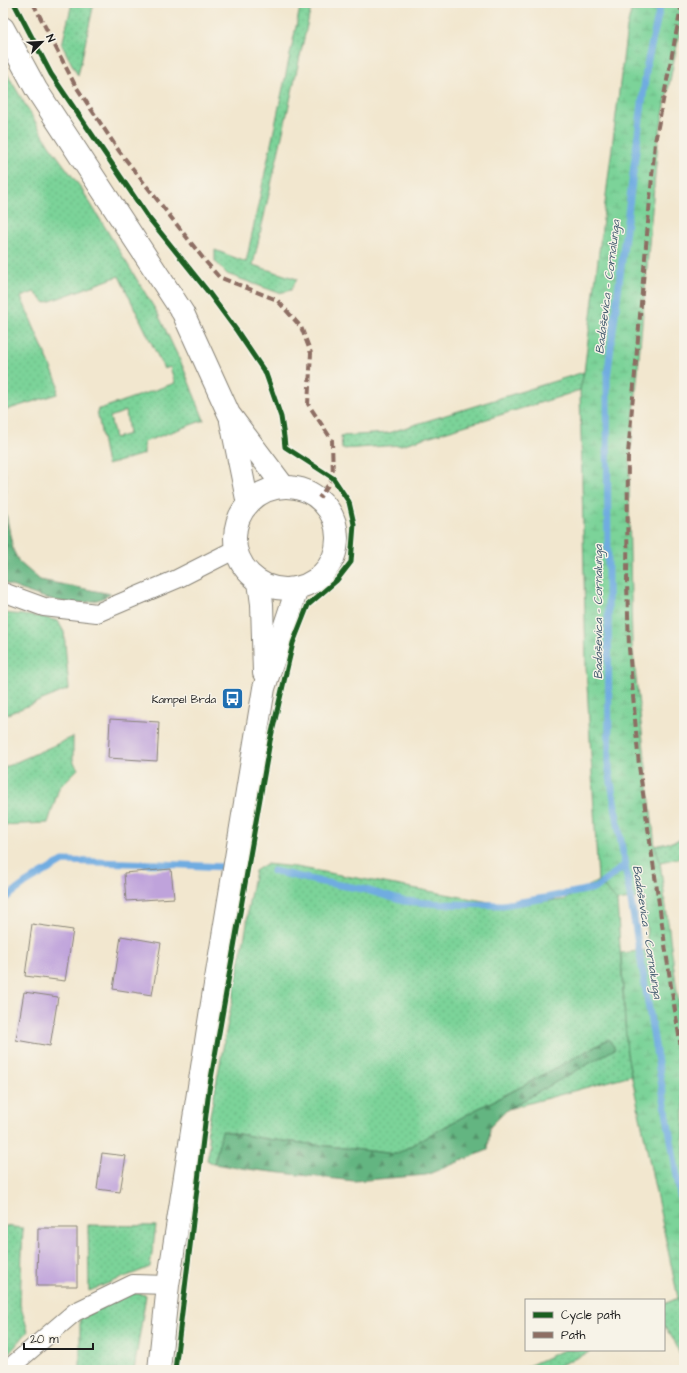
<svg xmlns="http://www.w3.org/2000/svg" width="687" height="1373" font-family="'Architects Daughter',sans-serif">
<defs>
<pattern id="grass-dots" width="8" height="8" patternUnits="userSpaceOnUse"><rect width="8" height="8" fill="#7bd399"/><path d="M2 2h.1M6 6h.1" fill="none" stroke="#6ab583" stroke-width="1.8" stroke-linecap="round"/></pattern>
<pattern id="forest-firs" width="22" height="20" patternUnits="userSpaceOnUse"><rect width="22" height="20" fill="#64b581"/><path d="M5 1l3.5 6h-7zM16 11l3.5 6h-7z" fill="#529269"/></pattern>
<pattern id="wetland-marsh" width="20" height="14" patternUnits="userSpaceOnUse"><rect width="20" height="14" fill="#7bd399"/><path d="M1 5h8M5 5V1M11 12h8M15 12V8" fill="none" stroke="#6ab583"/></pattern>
</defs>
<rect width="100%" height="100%" fill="#f7f3e8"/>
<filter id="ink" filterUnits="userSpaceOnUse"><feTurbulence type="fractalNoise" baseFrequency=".025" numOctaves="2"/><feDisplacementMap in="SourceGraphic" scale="8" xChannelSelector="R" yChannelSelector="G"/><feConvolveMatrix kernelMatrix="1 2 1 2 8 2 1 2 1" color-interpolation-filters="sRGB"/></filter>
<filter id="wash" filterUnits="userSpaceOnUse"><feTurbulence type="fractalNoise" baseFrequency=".012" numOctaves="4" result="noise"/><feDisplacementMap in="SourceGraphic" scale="16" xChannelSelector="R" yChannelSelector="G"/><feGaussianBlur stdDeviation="0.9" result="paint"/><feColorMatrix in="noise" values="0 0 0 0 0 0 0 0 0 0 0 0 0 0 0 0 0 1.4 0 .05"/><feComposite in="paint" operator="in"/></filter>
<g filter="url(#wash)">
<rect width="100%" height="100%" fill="#f2e7cf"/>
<g fill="url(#grass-dots)" stroke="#4c785a" fill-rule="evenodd">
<path d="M72,3h22l-16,73 -16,-31z"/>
<path d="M301,3h11l-59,262 44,14 -6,11 -12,3 -52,-19 -12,-13v-11l31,12z"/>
<path d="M3,67l46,78 32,43 77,126 25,53 21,53 -60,22v12l-37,11 -10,-55 78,-27 -5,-16 -6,2 -45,-93 -74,27 -11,-11 -13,5 37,87 -1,10 -54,17zM126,411l3,23 -14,4 -5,-21z"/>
<path d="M584,372l-4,18 -24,8 -155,47 -59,4 -1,-13 47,-3z"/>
<path d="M3,613l39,4 16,4 6,11 5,57 -66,27z"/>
<path d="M73,737v24l5,8 -19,19 -11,35 -45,2v-57z"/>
<path d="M684,839v18l-24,5 -5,-16z"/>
<path d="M266,864l30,3 199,36 68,-3 35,-19 19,20 10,153 4,21 -123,34 106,-60 -5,-10 -90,49 -44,22 -79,44 -129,-15 -44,-8 -9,33 -7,-4 3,-15 -3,-14 40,-207 1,-17 7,-36z"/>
<path d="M88,1225l68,1 -6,41 -61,24z"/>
<path d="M3,1226l20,2 -3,76 8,27 -25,30z"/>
<path d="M133,1293l13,2 -12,75h-54v-52z"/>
<path d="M678,1298l6,16v52l-9,-24 -11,-16v-22z"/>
<path d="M564,1350h30l-45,20h-30z"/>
</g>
<g fill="url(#forest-firs)" stroke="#40684e">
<path d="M3,465l3,14 -1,29 8,42 6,12 21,18 71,14c-34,20 -73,2 -107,-11l-1,-2z"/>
<path d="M609,1039l6,10 -107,60 -18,18 -2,23 -62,25 -72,6 -99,-11 -41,-6 8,-33 45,8 129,15 79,-44 44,-22z"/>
</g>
<path fill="url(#wetland-marsh)" stroke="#4c785a" d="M633,3h51v7l-26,131 -28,320 -1,47 3,136 23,202 5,16 24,182v270l-6,-16 -51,-244 -6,-101 27,-3 -4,-53 -27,4 -19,-20 -12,-214 -6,-277 4,-18 43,-345z"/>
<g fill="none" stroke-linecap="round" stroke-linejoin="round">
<g stroke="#6face1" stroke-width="7">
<path d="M661,3l-14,61 -40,314 2,392 75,448"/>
<path d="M273,871l49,11 41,7 40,12 39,3 61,1 42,-7 51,-10 29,-23"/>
<path d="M3,900l23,-17 37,-22 97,3 65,3"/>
</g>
</g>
<g id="blocks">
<g fill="#bfa3db">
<path d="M110,719l49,3 -2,39 -49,-3z"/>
<path d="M171,869l3,29 -48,3 -2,-28z"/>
<path d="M32,924l41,6 -8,51 -40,-5z"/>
<path d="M121,936l40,7 -9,52 -39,-6z"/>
<path d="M24,992l34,5 -8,49 -34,-6z"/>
<path d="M102,1153l24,3 -6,36 -23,-3z"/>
<path d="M38,1228h39v58h-40z"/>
</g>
</g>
</g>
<g filter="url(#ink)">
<use href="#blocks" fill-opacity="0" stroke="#878276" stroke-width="1"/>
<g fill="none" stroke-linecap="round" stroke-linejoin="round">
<defs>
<g id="street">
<path d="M3,592l41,15 53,6 80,-34 59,-30"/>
<path d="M7,1370l68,-58 58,-28 35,1"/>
</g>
<g id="secondary">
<path d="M3,28l33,61 147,224 46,101 55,73"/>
<path d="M231,421l17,83"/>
<circle cx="286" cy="538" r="51"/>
<path d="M259,582l3,22 2,69"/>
<path d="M159,1370l9,-85 45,-288 51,-309 33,-99"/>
</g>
</defs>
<use href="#street" stroke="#878276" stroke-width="20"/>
<use href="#secondary" stroke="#878276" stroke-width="24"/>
<use href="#street" stroke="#fff" stroke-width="18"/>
<use href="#secondary" stroke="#fff" stroke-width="22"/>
<g stroke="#8d6e63" stroke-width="4" stroke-dasharray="8 4" stroke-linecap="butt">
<path d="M33,3l42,82 44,66 87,111 13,15 58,23 24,27 10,26 -3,51 24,36 1,38 -14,20"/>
<path d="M682,3l-27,139 -27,312 -1,128 2,66 10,118 32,220 13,80"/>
</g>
<defs>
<path id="cycleway" d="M14,3l37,71 97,143 61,76 28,38 29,43 15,43 3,20 1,10 48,31 16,24 5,22 -3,38 -14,18 -29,25 -15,38 -23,98 -61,349 -34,280"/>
</defs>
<use href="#cycleway" stroke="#f7f3e8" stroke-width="8"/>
<use href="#cycleway" stroke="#1b5e20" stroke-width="5"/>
</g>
</g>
<defs>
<symbol id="bus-square" viewBox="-11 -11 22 22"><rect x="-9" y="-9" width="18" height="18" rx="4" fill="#1f6fb2" stroke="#f7f3e8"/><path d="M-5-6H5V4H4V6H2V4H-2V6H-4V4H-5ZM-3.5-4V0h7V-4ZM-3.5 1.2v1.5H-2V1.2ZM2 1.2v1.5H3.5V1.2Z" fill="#fff"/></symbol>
</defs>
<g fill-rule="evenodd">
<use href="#bus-square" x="220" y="686" width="25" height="25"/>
</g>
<g text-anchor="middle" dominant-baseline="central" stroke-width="3" stroke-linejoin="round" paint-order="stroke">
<g font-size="11" fill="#1c1c1c" stroke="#f7f3e8" text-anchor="end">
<text x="216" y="699">Kampel Brda</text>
</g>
<g font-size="12" font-style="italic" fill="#3d566b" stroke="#f7f3e8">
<text transform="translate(608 287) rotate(-83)">Badaševica - Cornalunga</text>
<text transform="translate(598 612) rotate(-90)">Badaševica - Cornalunga</text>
<text transform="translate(647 932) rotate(81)">Badaševica - Cornalunga</text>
</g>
</g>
<rect width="687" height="1373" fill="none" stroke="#f7f3e8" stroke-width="16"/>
<rect x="525" y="1299" width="140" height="52" fill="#f7f3e8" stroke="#9f9d96"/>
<rect x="533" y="1312" width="20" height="6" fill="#1b5e20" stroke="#9f9d96"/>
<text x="561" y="1319" font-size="12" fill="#1c1c1c">Cycle path</text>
<rect x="533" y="1332" width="20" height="6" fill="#8d6e63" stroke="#9f9d96"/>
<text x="561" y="1339" font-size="12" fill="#1c1c1c">Path</text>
<g transform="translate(42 42) rotate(66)" stroke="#f7f3e8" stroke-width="3" paint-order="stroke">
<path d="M0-3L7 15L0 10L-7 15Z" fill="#1c1c1c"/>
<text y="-6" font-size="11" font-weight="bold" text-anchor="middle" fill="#1c1c1c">N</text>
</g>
<path d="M24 1343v6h69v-6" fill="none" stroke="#1c1c1c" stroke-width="2"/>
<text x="30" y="1343" font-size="12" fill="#1c1c1c" stroke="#f7f3e8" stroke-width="3" paint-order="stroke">20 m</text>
</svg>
